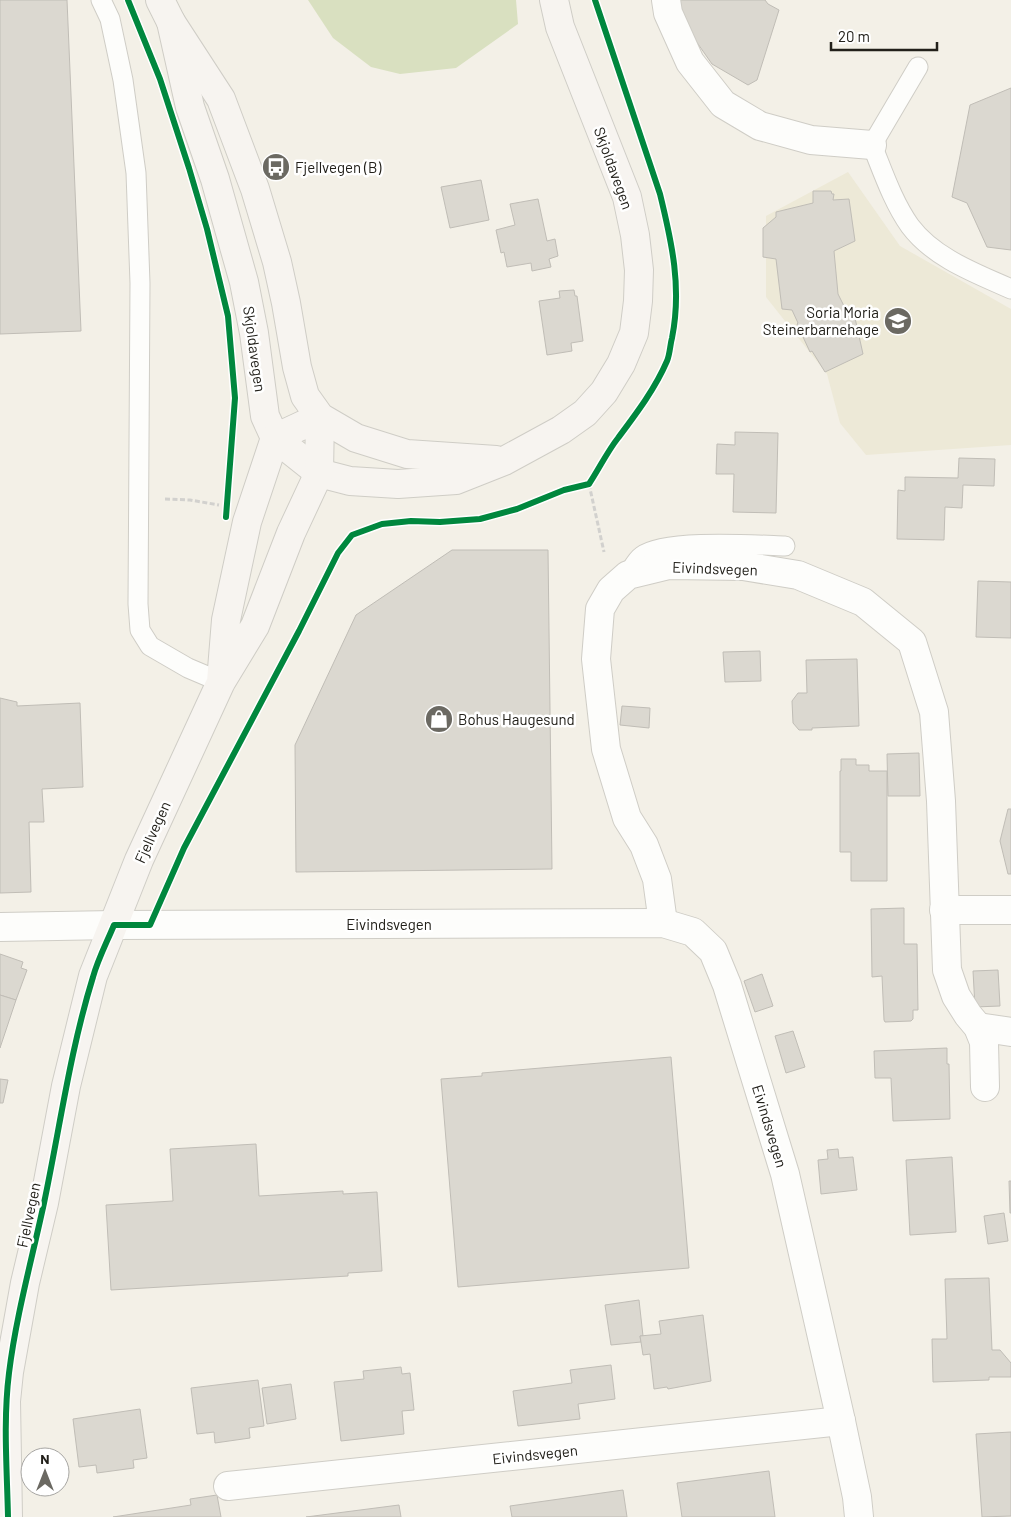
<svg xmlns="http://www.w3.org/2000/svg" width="1011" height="1517" font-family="Barlow,sans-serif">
<rect width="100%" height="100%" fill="#f3f0e7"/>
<path fill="#ede9d7" d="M848,172l52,74 111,63v136l-145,10 -26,-32 -13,-49 -61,-77v-81z"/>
<path fill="#d9e0c0" d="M308,0h208l2,24 -62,44 -56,6 -29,-7 -38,-29z"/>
<g fill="#dbd8d0" stroke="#c0bdb6">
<path d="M0,0h67l14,331 -81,3z"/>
<path d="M680,0h85l3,4 11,6 -22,70 -9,5 -36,-21 -28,-40z"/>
<path d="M1011,88v162l-24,-3 -20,-44 -15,-6 18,-92z"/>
<path d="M481,180l8,40 -39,8 -9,-41z"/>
<path d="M813,191h18l1,3h2l-1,6 16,-1 6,42 -21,10 4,43 13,26 4,-2 8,36 -38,18 -13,-21 -2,1 -13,-28 1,-1 -6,-13 -10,-1 -6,-50 -13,-2v-29l13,-11v-5l37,-9z"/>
<path d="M538,199l9,42 8,-2 3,17 -9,3 2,8 -19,4 -1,-8 -24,4 -3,-15 -3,1 -5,-23 19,-5 -5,-21z"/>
<path d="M574,290l1,6h2l6,45 -12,2 1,8 -25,4 -8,-54 21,-3 -1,-7z"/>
<path d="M735,432l43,1 -2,80 -43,-1 1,-38h-18l1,-30 18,1z"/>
<path d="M959,458l36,1 -1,27 -31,-1 -1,23 -17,-1 -1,33 -47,-1 1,-49 7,1v-14l53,1z"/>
<path d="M452,550h96l4,319 -256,3 -1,-127 61,-130z"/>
<path d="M978,581l33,1v56l-35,-1z"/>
<path d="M760,651l1,30 -36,1 -2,-30z"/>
<path d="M857,659l2,67 -47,2v2h-13l-6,-7 -1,-22 6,-8h9l-1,-33z"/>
<path d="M0,698l17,4v4l63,-3 3,84 -41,2 2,33h-15l2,70 -31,1z"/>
<path d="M622,706l28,2 -1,20 -29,-3z"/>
<path d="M919,753l1,43h-32l-1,-42z"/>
<path d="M841,759h15v6h13v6h18v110h-36v-29h-11v-81h1z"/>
<path d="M1008,809h3v65h-3l-8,-33z"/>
<path d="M904,908v36h13l1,66h-5v9l-2,2 -26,1 -1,-2 -2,-44 -10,1 -1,-68z"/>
<path d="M0,954l23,8 -2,6 6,2 -11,30 -16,-5z"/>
<path d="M998,970l2,36 -25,1 -2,-36z"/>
<path d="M762,974l11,32 -18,6 -11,-31z"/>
<path d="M0,995l16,5 -16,48z"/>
<path d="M793,1031l12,36 -19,6 -11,-37z"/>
<path d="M947,1048v16h2l1,55 -57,2 -2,-43h-16l-1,-27z"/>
<path d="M671,1057l18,211 -231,19 -17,-208 41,-3v-3z"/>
<path d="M0,1079l8,1 -5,23h-3z"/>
<path d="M256,1144l3,52 84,-5v3l34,-2 5,79 -34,2v3l-237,14 -5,-85 67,-4 -3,-52z"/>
<path d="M838,1149l1,9 14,-1 4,33 -36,4 -3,-34 10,-1 -1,-9z"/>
<path d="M952,1157l4,75 -46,3 -4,-75z"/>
<path d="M1009,1181h2v32h-1z"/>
<path d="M1004,1213l4,28 -20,3 -4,-28z"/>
<path d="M989,1278l3,72h8l11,13v14h-22v3l-56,2 -1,-43h15l-2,-60z"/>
<path d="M639,1300l4,36h-3l1,6 -30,3 -6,-40z"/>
<path d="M703,1315l8,66 -43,8 -1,-2 -13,2 -4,-35 -7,1 -3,-19 21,-2 -2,-13z"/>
<path d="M611,1365l4,34 -37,5 2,15 -62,7 -5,-35 59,-8 -2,-13z"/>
<path d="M401,1367l1,7 8,-1 4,37 -12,1 2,23 -63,7 -7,-59 30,-3 -1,-8z"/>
<path d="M258,1380l6,46 -15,2 1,10 -35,5 -1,-11 -17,2 -6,-46z"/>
<path d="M291,1384l5,35 -29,5 -5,-36z"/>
<path d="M140,1409l7,49 -14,2 1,8 -37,5 -1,-8 -17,2 -6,-48z"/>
<path d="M1011,1432v84l-29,1 -6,-83z"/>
<path d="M769,1471l6,46h-93l-5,-34z"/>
<path d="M623,1490l4,27h-115l-2,-11z"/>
<path d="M217,1495l4,22h-108l78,-12 -1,-6z"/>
<path d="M399,1505l2,12h-95z"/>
</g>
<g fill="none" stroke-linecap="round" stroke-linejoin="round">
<defs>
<g id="service">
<path d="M101,0l9,19 13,61 13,93 4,110 -2,321 2,26 10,16 38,22 33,14"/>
<path d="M918,67l-46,78c11,27 21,57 38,81 24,32 65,47 101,63"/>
<path d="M628,575c4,-6 8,-15 14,-19 21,-17 113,-11 143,-10"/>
</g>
<g id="minor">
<path d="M666,0l2,13 22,49 33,42 37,22 51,14 61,5"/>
<path d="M944,910h67"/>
<path d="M663,923l-6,-44 -13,-34 -17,-27 -21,-69 -10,-90 4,-50 11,-19 17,-15 41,-10 74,1 55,9 65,27 49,40 22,70 7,89 6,169 9,26 12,19 10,12 6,15 1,45"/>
<path d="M0,927l114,-2 549,-2 30,9 20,19 14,34 58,189 56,247 16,76 2,20"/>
<path d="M978,1027l33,5"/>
<path d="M228,1486l613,-65"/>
</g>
<g id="secondary">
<path d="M160,0l11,22 50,77 34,90 22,73 9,41 11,64 8,29 15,21 36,21 51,16 89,6"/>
<path d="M171,22l19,85 25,72 29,103 10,51 11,83 10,22 44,35 31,8 48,3 58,-4 48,-19 57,-31 24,-17 19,-21 17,-28 13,-31 4,-32 1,-31 -4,-35 -8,-38 -67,-170 -6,-27"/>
<path d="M8,1517l-2,-116 3,-29 16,-89 19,-80 22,-117 27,-110 46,-116 82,-178 34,-56 36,-93 28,-60 1,-56 -45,21 -28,84 -21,98 -5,62"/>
</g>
</defs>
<use href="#service" stroke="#cfcdc6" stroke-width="21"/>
<use href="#minor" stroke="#cfcdc6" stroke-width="30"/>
<use href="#secondary" stroke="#cfcdc6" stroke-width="30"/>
<g stroke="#d2d1ce" stroke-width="3" stroke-dasharray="5 2.5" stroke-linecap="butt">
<path d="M589,484l15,68"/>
<path d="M165,499l25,1 29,5"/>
</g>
<use href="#service" stroke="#fdfdfb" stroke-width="19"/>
<use href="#minor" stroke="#fdfdfb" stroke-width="28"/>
<use href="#secondary" stroke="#f7f4f0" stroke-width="28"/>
<defs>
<g id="cycleway">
<path d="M128,0l32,79 29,89 18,61 21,87 7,82 -9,119"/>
<path d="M8,1517c-1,-48 -5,-96 1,-144 7,-57 23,-114 35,-170 16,-76 26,-152 49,-226 5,-18 14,-35 21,-52h36l34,-77 115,-217 39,-78 14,-18 30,-11 29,-3 29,1 40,-3 37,-10 47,-19 25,-6c10,-15 18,-32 29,-46 18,-24 37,-49 49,-77 3,-7 3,-16 5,-23 10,-50 0,-95 -12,-144l-65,-194"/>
</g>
</defs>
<use href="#cycleway" stroke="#fff" stroke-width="9"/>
<use href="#cycleway" stroke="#00873e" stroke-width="6"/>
</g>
<defs>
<symbol id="bus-disc" viewBox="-11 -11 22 22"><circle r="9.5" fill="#6b6962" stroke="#fff"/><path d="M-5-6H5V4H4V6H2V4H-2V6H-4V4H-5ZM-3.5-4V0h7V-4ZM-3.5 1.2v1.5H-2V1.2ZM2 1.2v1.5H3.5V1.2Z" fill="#fff"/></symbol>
<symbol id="school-disc" viewBox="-11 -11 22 22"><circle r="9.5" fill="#6b6962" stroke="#fff"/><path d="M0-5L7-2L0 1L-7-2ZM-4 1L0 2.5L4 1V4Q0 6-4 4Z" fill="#fff"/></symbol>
<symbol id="shop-disc" viewBox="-11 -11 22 22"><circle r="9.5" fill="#6b6962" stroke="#fff"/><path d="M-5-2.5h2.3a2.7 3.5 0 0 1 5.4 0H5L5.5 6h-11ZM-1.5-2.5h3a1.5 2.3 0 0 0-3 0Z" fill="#fff"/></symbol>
</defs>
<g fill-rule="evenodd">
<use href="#bus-disc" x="260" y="151" width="32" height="32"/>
<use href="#school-disc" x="882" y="305" width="32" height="32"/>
<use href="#shop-disc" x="423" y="703" width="32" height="32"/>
</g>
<g text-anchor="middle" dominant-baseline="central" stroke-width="5" stroke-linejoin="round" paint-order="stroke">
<g font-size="15" fill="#22201a" stroke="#fff" text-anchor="start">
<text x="295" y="167">Fjellvegen (B)</text>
<text x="879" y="312" text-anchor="end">Soria Moria<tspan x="879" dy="17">Steinerbarnehage</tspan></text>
<text x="458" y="719">Bohus Haugesund</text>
</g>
<g font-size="15" fill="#22201a" stroke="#fff">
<text transform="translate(614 168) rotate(70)">Skjoldavegen</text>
<text transform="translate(255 349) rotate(82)">Skjoldavegen</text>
<text transform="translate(715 568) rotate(2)">Eivindsvegen</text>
<text transform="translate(152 832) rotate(-66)">Fjellvegen</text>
<text x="389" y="924">Eivindsvegen</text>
<text transform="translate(770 1126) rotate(73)">Eivindsvegen</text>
<text transform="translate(28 1215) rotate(-78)">Fjellvegen</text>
<text transform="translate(535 1454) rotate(-6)">Eivindsvegen</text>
</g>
</g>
<g transform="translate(45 1472)"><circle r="24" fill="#ffffff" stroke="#a7a6a3"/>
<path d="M0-4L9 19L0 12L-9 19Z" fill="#6b6962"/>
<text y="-8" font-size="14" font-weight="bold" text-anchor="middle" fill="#22201a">N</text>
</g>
<path d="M831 42v8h106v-8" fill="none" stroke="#22201a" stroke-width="2.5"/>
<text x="838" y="42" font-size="15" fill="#22201a" stroke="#ffffff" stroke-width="4" paint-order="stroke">20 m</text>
</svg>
